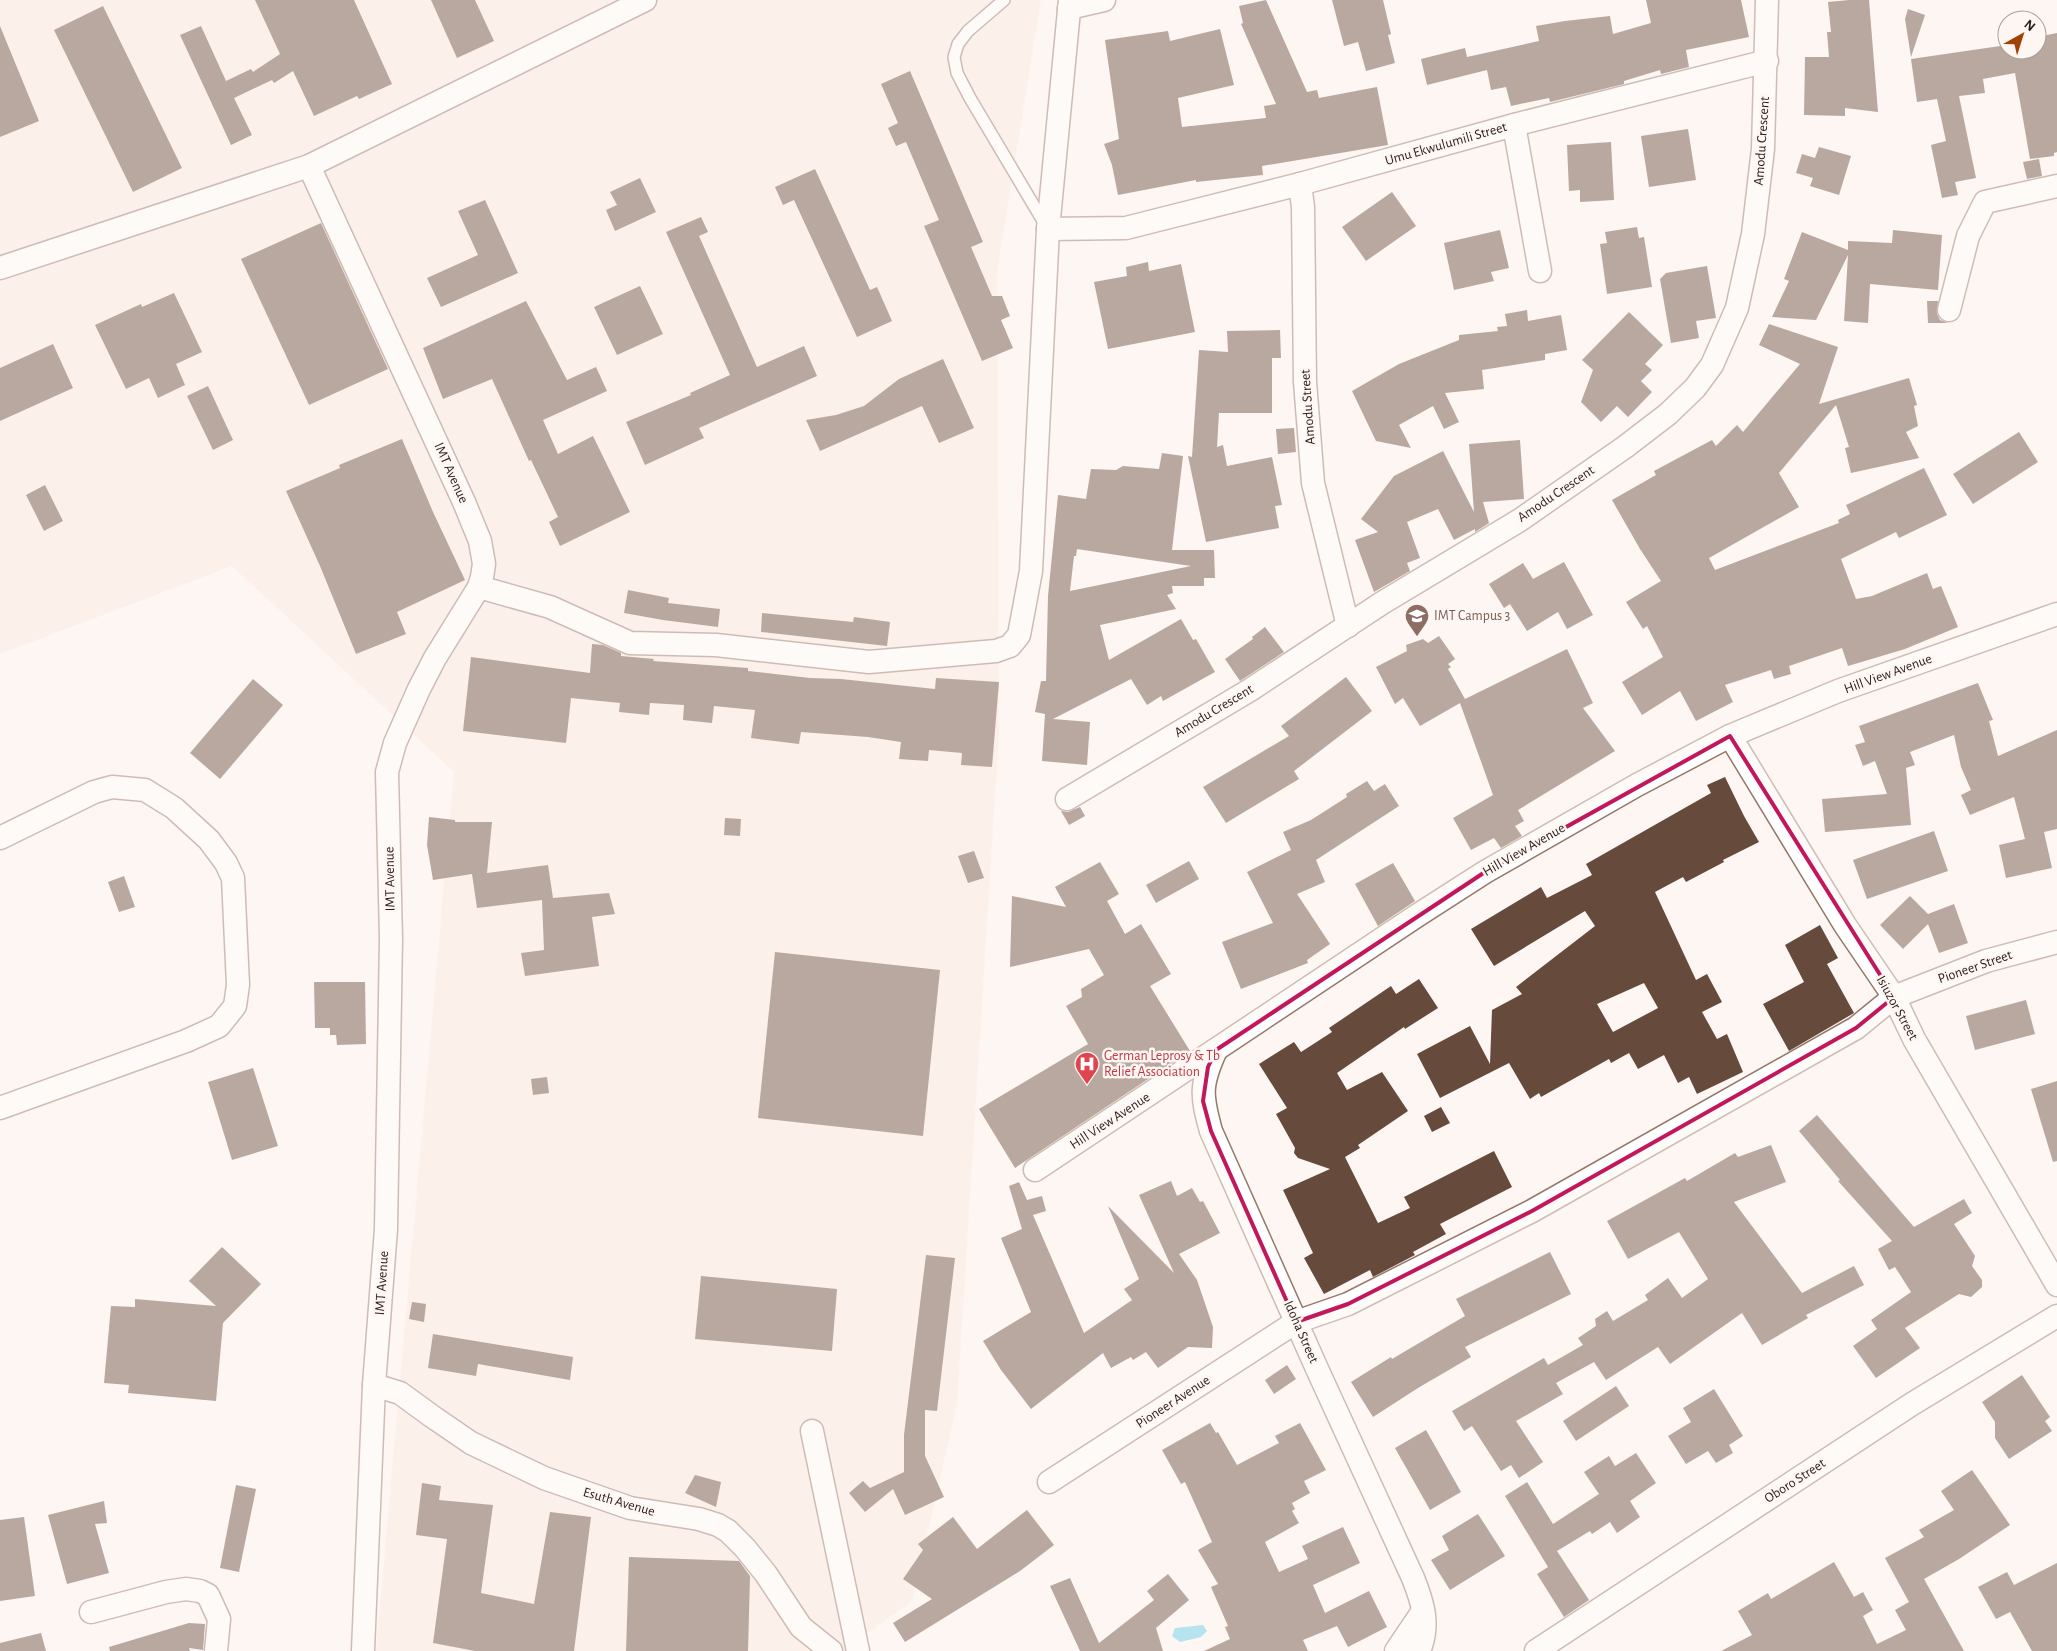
<svg xmlns="http://www.w3.org/2000/svg" width="2057" height="1651" font-family="'Alegreya Sans',sans-serif">
<rect width="100%" height="100%" fill="#fdf6f3"/>
<path fill="#fae9e1" d="M0,0h1041l-44,272 2,461 -42,671 -45,197 -69,50h-467l78,-879 -222,-206 -232,88z"/>
<path fill="#5ecce8" d="M1203,1625l4,6 -6,6 -21,5 -8,-6 3,-8z"/>
<g fill="#664a3b" fill-rule="evenodd">
<path d="M255,0h99l38,84 -33,15 -2,-3 -43,20 -21,-45 -19,12 -2,-3 -38,18 18,37 -21,10 -51,-110 21,-9 25,55 25,-12 2,3 27,-18z"/>
<path d="M431,0h44l19,41 -37,17z"/>
<path d="M1266,0l41,92 10,-2 2,8 58,-11 11,58 -126,21 1,9 -67,7v-2l-78,15 -6,-30 -8,-21 15,-5 -14,-99 63,-9 2,10 50,-12 14,56 -56,13 4,29 84,-9 -2,-12 12,-2 -35,-80 2,-1 -4,-17z"/>
<path d="M1332,0h51l8,34 -3,1 7,28 -29,8 -8,-29 -14,4z"/>
<path d="M1646,0h95l8,37 -63,13 3,17 -28,7 -1,-4 -36,11v3l-74,18 -1,-4 -38,8 -5,-19 -15,3 -4,-20 -60,15 -6,-26 44,-11 2,9 72,-16 -3,-15 29,-5 45,-5 3,18 38,-11z"/>
<path d="M1849,0h20l9,112 -33,-4v8l-41,-1 1,-58h24l-2,-25h4l-3,-30z"/>
<path d="M103,6l79,162 -49,24 -79,-162z"/>
<path d="M1908,9l17,6 -14,42 -6,-38z"/>
<path d="M0,26l39,95 -39,16z"/>
<path d="M2057,33v119l-3,1v3l-24,3 -15,-86 -32,6 2,14 -26,3 17,82 -21,4 3,13 -16,3 -11,-53 15,-4 -9,-42 -20,3 -6,-43 96,-14v5h30v-13z"/>
<path d="M910,71l73,171 -12,5 21,49h10l8,20 -9,4 12,28 -31,13 -58,-135 15,-6 -33,-78 -10,4 -8,-18 10,-5 -17,-39z"/>
<path d="M1688,129l8,51 -47,7 -8,-51z"/>
<path d="M1611,142l3,58 -34,2v-12l-11,1 -2,-46z"/>
<path d="M1819,147l32,9 -12,39 -29,-9 3,-8 -17,-5 6,-19 13,4z"/>
<path d="M2039,159l3,17 -15,3 -4,-17z"/>
<path d="M815,169l55,121 7,-3 15,34 -35,16 -63,-137 -11,5 -8,-18z"/>
<path d="M640,178l16,34 -41,19 -9,-21 11,-5 -7,-13z"/>
<path d="M1392,192l24,34 -50,35 -24,-34z"/>
<path d="M485,200l33,73 -77,34 -14,-29 51,-23 -20,-44z"/>
<path d="M701,217l7,15 -9,4 58,131 47,-21 13,30 -118,52 5,10 -59,27 -19,-43 65,-27 -1,-2 40,-18 -64,-143z"/>
<path d="M321,223l67,146 -79,36 -68,-146z"/>
<path d="M1637,227l2,11 5,-1 8,50 -45,7 -7,-50 7,-1 -2,-11z"/>
<path d="M1500,230l9,38 -18,4 3,9 -40,9 -10,-47z"/>
<path d="M1893,230l49,5 -4,55 -68,-6 -2,39 -24,-2 4,-66 -32,65 -44,-3 17,-36 -5,-2 18,-47 46,18v-9l44,2z"/>
<path d="M1148,262l1,9 32,-7 14,68 -87,17 -14,-67 33,-6 -1,-9z"/>
<path d="M1707,266l9,52 -20,3 3,17 -28,5 -11,-64 6,-6z"/>
<path d="M640,286l23,48 -46,21 -23,-48z"/>
<path d="M174,293l28,59 -26,12 9,21 -27,13 -9,-20 -23,11 -31,-64 46,-21 1,3z"/>
<path d="M526,301l41,79 29,-13 11,24 -64,29 15,34 35,-18 37,76 -70,34 -11,-24 9,-5 -27,-57 -2,1 -37,-82 -49,20 -20,-51z"/>
<path d="M1927,301h11l-1,13 3,6 8,3h-20z"/>
<path d="M1527,310l1,11 33,-6 6,35 -22,4v6l-63,10 2,19 -39,4 14,29 -15,7 -11,-23 -34,19 12,23 -35,-7 -24,-50 47,-27 60,-24v-5l39,-4 -1,-4 10,-1 -2,-12z"/>
<path d="M1629,312l34,33 -18,19 7,6 -11,11 11,11 -24,25 -11,-11 -16,16 -20,-20 12,-32 -11,-10z"/>
<path d="M1769,324l69,23 -19,57 90,-26 8,27 -3,1 4,20 -12,6 13,26 -68,15 -6,-25 4,-1 -13,-42 -57,68 20,34 -90,51 6,12 124,-47 -1,-3 12,-6 -4,-9 78,-37 23,47 -48,23 -3,-6 -55,27 15,40 16,-3 55,-23 6,16 8,-3 17,41 -53,22 -57,17 -6,-18 -53,18 2,8 -17,5 -3,-9 -46,15 8,17 -37,19 -16,-30 -38,24 -20,-33 41,-25 -16,-31 -4,3 -17,-27 35,-21 -21,-32 -28,-49 44,-25 -2,-4 58,-31 4,6 21,-21 6,7 57,-68 -41,-19z"/>
<path d="M1280,330l1,28h-9v55h-53l-2,34 6,-2 4,21 45,-9 10,48 -7,1 4,22 -73,14 -18,-86 4,1 7,-107 29,2 -1,-21z"/>
<path d="M53,344l20,44 -73,33v-53z"/>
<path d="M943,359l31,69 -35,15 -17,-37 -102,45 -14,-31 30,-5 28,-9 35,-27z"/>
<path d="M208,386l25,54 -20,10 -26,-54z"/>
<path d="M1294,428l2,24 -18,2 -2,-25z"/>
<path d="M2019,432l19,30 -65,42 -20,-30z"/>
<path d="M402,439l31,73 32,68 -68,32 9,22 -50,20 -36,-88 -34,-75 54,-23 -1,-3z"/>
<path d="M1520,440l4,59 -41,3 6,21 -14,9v-3l-21,11 -16,-31 -31,13 13,36 -13,5 3,8 -36,21 -19,-52 23,-8 -17,-13 33,-43 49,-25 31,61 -5,-68z"/>
<path d="M1162,453l21,3 -11,94h42l1,28h-11v8h-32l1,7 -6,2 9,14 -76,16 9,35 72,-41 12,21 3,-1 19,33 -52,29 -2,-5 -14,9 -16,-26 -78,40 37,3 -3,43 -45,-4 3,-47 -10,-2 6,-31h5l2,-85 10,-101 28,4 5,-30 25,1 7,-4 36,3zM1077,549l73,11 41,6 -121,25 4,-35h2z"/>
<path d="M45,485l18,36 -19,10 -18,-36z"/>
<path d="M1564,562l29,53 -26,14 -9,-17 -31,19 -17,-27 -6,4 -15,-24 34,-21 10,16z"/>
<path d="M628,590l41,8 -1,5 52,6 -2,18 -55,-7 -39,-7z"/>
<path d="M762,613l91,9 1,-5 36,5 -3,24 -126,-14z"/>
<path d="M1265,627l19,25 -44,29 -15,-22 28,-20 -1,-2z"/>
<path d="M1439,636l16,23 -7,5 3,3 -3,2 17,30 102,-50 26,54 -10,5 32,43 -97,59 6,11 -9,5 7,10 -21,12 -7,-10 -23,12 -18,-32 40,-23 -33,-92 -40,23 -17,-28 -8,6 -19,-37 31,-16 -1,-6 17,-6 5,4z"/>
<path d="M592,644l11,1 18,8v3l33,3 -1,2 95,7v3l62,7 31,1 94,10 1,-11 63,4 -7,85 -31,-2 1,-12 -33,-3 -1,11 -29,-2 2,-17 -33,-5 -67,-5 -2,12 -48,-6 4,-28 -41,-4 -2,17 -29,-3 1,-15 -34,-2 -1,12 -30,-3 1,-9 -49,-5 -5,45 -103,-12 8,-74 119,16z"/>
<path d="M1346,677l26,34 -78,60 5,8 -73,44 -23,-36 86,-51 -8,-10z"/>
<path d="M253,679l30,26 -63,74 -30,-26z"/>
<path d="M1978,683l15,37 -4,1 9,35 59,-26v99l-13,3 8,36 -46,10 -7,-33 26,-6 -11,-42 -44,18 -9,-20 10,-5 -10,-23 -7,-32 -44,17 5,13 -9,3 5,57 -86,7 -3,-33 65,-5 -12,-33 -12,5 -8,-21 10,-3 -6,-16z"/>
<path d="M1725,777l19,39 15,26 -36,18 1,2 -38,20 -3,-5 -28,15 41,88 11,-6 15,28 -20,10 15,27 10,-5 16,38 -46,22 -8,-17 -11,6 -14,-28 -26,14 -9,-16 -18,10 -2,-4 -68,38 -2,-4 -9,6 -21,-36 -69,35 -23,-44 53,-28 20,38 2,-54 30,-16 -6,-7 79,-61 -10,-15 -91,55 -23,-37 70,-42 6,11 45,-23 -6,-11 125,-71 -4,-8zM1644,983l14,25 -45,24 -16,-28z"/>
<path d="M1367,781l7,10 11,-7 14,22 -83,54 9,22 -28,12 33,50 -23,16 1,3 -67,26 -19,-47 51,-19 -26,-51 44,-22 -8,-18 28,-12 36,-23 -1,-3z"/>
<path d="M1080,807l5,9 -16,9 -8,-14 7,1z"/>
<path d="M429,817l26,3v2h37l-5,51 61,-8 5,33 56,-5 6,21 -23,3 7,49 -74,10 -4,-23 23,-3 -2,-50 -65,8 -5,-34 -39,6 -6,-35z"/>
<path d="M725,818l16,1 -1,17 -16,-1z"/>
<path d="M1934,831l14,40 -81,28 -14,-39z"/>
<path d="M974,851l10,27 -16,5 -10,-27z"/>
<path d="M1189,861l10,18 -43,24 -10,-18z"/>
<path d="M1100,862l19,32 -12,7 18,33 16,-10 30,50 -21,12 40,65 -175,117 -36,-59 109,-65 -22,-38 16,-9 -1,-8 23,-14 -15,-26 -79,18 2,-71 54,11 -11,-20z"/>
<path d="M1393,863l22,38 -37,25 -23,-42z"/>
<path d="M124,876l11,31 -16,5 -11,-30z"/>
<path d="M1910,896l18,18 26,-10 14,39 -29,10 -11,-29 -25,25 -23,-24z"/>
<path d="M1820,925l18,33 -11,6 27,49 -65,38 -26,-47 41,-22 -19,-37z"/>
<path d="M775,952l165,18 -17,166 -165,-18z"/>
<path d="M1419,979l19,29 -33,21 -1,-2 -67,46 10,17 35,-18 26,39 -50,34 2,3 -15,9 33,66 32,-15 -6,-11 90,-46 18,36 -72,37 6,10 -33,18 2,3 -42,22 -3,-7 -46,24 -20,-36 9,-5 -30,-63 47,-21 -32,-11 -4,-5 1,-5 -19,-34 11,-6 -28,-44 35,-22 7,10 31,-20 -3,-4 62,-42 5,8z"/>
<path d="M314,982h51l1,62 -29,1 -1,-10h-6v-7h-15z"/>
<path d="M2026,1000l9,34 -60,16 -9,-34z"/>
<path d="M253,1068l25,78 -46,14 -24,-78z"/>
<path d="M547,1077l2,16 -16,2 -2,-16z"/>
<path d="M2057,1081v80l-4,1 -22,-73z"/>
<path d="M1441,1107l9,16 -18,9 -8,-16z"/>
<path d="M1817,1115l97,112 50,-28 8,14 -18,11 21,32 -3,10 10,14v7l-11,10 -12,-3 -54,34 15,20 -44,30 -23,-32 24,-17 -6,-9 40,-28 -16,-25 -6,3 -11,-21 14,-8 -54,-60 2,-1 -41,-49z"/>
<path d="M1771,1145l15,37 -52,20 68,91 52,-27 10,19 -58,30 2,3 -46,27 -20,-32 -72,51 -12,-17 -52,33 -12,-18 -38,21 7,11 -47,27 27,41 -24,16 -8,-13 -10,6 -29,-45 -8,5 -12,-20 92,-53 4,7 35,-20 -5,-7 18,-12 -1,-7 12,-8 6,10 35,-21 -3,-5 23,-17 14,20 26,-19 -29,-47 -51,27 -21,-38 78,-43 2,3 48,-28 3,4z"/>
<path d="M1171,1181l6,15 15,-8 8,14 3,-1 17,32 -41,21 18,26 16,47 -1,21 -24,-1 -30,21 -12,-16 -13,8 -2,-3 -20,11 -8,-15 -72,56 -30,-39 -18,-29 48,-29 -30,-74 21,-9 -13,-43 10,-4 8,18 15,-4 4,15 -13,4 51,118 48,-33 -8,-11 15,-10 -31,-73 66,67 -35,-78z"/>
<path d="M222,1247l39,37 -38,39 -7,78 -88,-8 1,-8 -25,-2 7,-77 24,1v-8l81,7 -27,-25z"/>
<path d="M1550,1252l21,42 -106,53 6,10 -53,31 -45,29 -22,-35 40,-25 1,2 73,-43 -9,-17z"/>
<path d="M926,1255l29,3 -18,153 -12,-1v46l19,41 -39,18 -12,-26 -28,23 -16,-19 14,-12 7,7 34,-16v-37z"/>
<path d="M701,1276l136,13 -5,62 -137,-12z"/>
<path d="M412,1302l14,2 -2,18 -15,-3z"/>
<path d="M433,1334l140,23 -3,23 -92,-16 -2,12 -48,-8z"/>
<path d="M1287,1365l9,14 -22,15 -9,-14z"/>
<path d="M2022,1375l28,42 -5,4 7,10 -43,28 -14,-21v-16l-13,-20z"/>
<path d="M1616,1386l13,20 -53,35 -13,-20z"/>
<path d="M1714,1389l29,47 -14,9 4,8 -17,10 -8,-12 -22,13 -18,-28 23,-14 -8,-14z"/>
<path d="M1210,1423l6,10 2,-1 19,33 42,-22 -4,-7 25,-13 26,47 -22,11 6,12 -18,10 3,6 -3,2 7,12 -34,19 14,30 29,-13 -6,-13 41,-19 17,36 -47,22 12,28 44,-22 18,36 -39,20 -11,-21 -34,14 5,11h-104l26,-12 -5,-12 3,-1 -17,-39 7,-3 -20,-34 14,-8 -27,-60 -4,2 -19,-34z"/>
<path d="M1426,1430l35,62 -31,18 -35,-62z"/>
<path d="M1636,1453l20,30 -26,18 10,16 -23,16 -7,-11 -18,12 -2,-3 -33,20 32,49 -25,17 -27,-43 11,-7 -43,-71 22,-14 26,42 46,-30 -15,-22 25,-16 6,10z"/>
<path d="M1972,1470l38,55 -51,34 -35,20 40,72h-243l31,-16 -14,-24 30,-18 3,6 63,-37 20,35 9,-5 10,18 -10,6 14,28 29,-14 -11,-20 14,-8 -24,-44 39,-21 -5,-7 35,-20 -13,-19z"/>
<path d="M695,1475l26,7 -5,25 -31,-14z"/>
<path d="M422,1483l19,3 -2,14 54,5 -12,88 53,11 16,-92 41,5 -17,134h-99l-42,-8 14,-104 -31,-4z"/>
<path d="M236,1485l20,4 -17,83 -19,-4z"/>
<path d="M104,1501l3,22 -12,1 14,49 -42,11 -19,-69z"/>
<path d="M1027,1510l27,35 -34,26 -115,71 -12,-19 39,-24 -29,-20 20,-29 -5,-6 35,-27 24,32z"/>
<path d="M1478,1514l27,42 -55,34 -19,-30 18,-10 -7,-14z"/>
<path d="M24,1517l11,79 -35,5v-81z"/>
<path d="M629,1557l110,4 11,15 -2,75h-122z"/>
<path d="M2057,1563v88h-25l-22,-39 -14,7 -18,-32 29,-15 7,13z"/>
<path d="M1168,1574l21,26 -33,28 7,23h-83l-30,-65 20,-8 29,65 55,-43 -7,-9z"/>
<path d="M189,1623l16,1 -2,26 -14,-2 1,3h-80l-1,-4z"/>
<path d="M41,1633l5,18h-46v-8z"/>
</g>
<g fill="none" stroke-linecap="round" stroke-linejoin="round">
<defs>
<path id="service" d="M1004,0l-36,31 -10,13 -4,13 3,16 13,25 76,128"/>
<g id="minor">
<path d="M1069,8l35,-8"/>
<path d="M1514,125l26,146"/>
<path d="M309,166l155,336 16,39 4,23 -2,13 -3,10 -44,71 -16,31 -24,54 -8,29 4,167 -5,290 -12,156 -11,266"/>
<path d="M1300,184l3,23 2,175 8,101 35,143"/>
<path d="M1048,229l78,-1 174,-44 214,-59 253,-64"/>
<path d="M0,268l309,-102 336,-166"/>
<path d="M1949,310l19,-74 17,-34 72,-16"/>
<path d="M479,587l71,20 80,36 86,2 153,17 127,-11 14,-5 9,-11 12,-64 17,-342 22,-229"/>
<path d="M1730,736l115,189 49,72 20,42 143,246"/>
<path d="M1067,799l183,-109 132,-87 138,-83 105,-73 43,-33 27,-26 17,-23 25,-57 16,-74 10,-85 4,-149"/>
<path d="M0,838l94,-46 18,-5 33,3 29,18 35,32 17,23 7,15 5,107 -3,21 -16,20 -33,15 -186,67"/>
<path d="M1216,1050c-16,35 -15,45 -5,81l107,240 95,207c10,25 17,47 6,73"/>
<path d="M1035,1170l383,-255 67,-43 152,-87 93,-49 108,-45 219,-77"/>
<path d="M374,1385l26,8 33,24 38,26 73,35 86,30 69,11 19,6 10,6 17,17 21,26 35,53 30,24"/>
<path d="M812,1431l46,220"/>
<path d="M1049,1482l247,-160 52,-18 184,-93 324,-183 38,-31 92,-36 71,-19"/>
<path d="M91,1612l75,-20 20,-3 14,2 8,4 11,24 -3,32"/>
<path d="M1396,1651l27,-40"/>
<path d="M1536,1651l376,-247 145,-88"/>
</g>
</defs>
<use href="#service" stroke="#967768" stroke-width="14"/>
<use href="#minor" stroke="#967768" stroke-width="25"/>
<use href="#service" stroke="#fff" stroke-width="11"/>
<use href="#minor" stroke="#fff" stroke-width="22"/>
</g>
<path d="M0 0H2057V1651H0ZM1730,736l164,261 -38,31 -324,183 -184,93 -52,18 -85,-191 -8,-30 5,-34 8,-17 269,-178z" fill="#fdf6f3" fill-opacity=".55" fill-rule="evenodd"/>
<path fill="none" stroke="#c2185b" stroke-width="4" stroke-linejoin="round" d="M1730,736l164,261 -38,31 -324,183 -184,93 -52,18 -85,-191 -8,-30 5,-34 8,-17 269,-178z"/>
<defs>
<symbol id="school-pin" viewBox="-11 -11 22 30"><path d="M0 17L-7.5 6A9.5 9.5 0 1 1 7.5 6Z" fill="#8d6e63" stroke="#fdf6f3"/><path d="M0-5L7-2L0 1L-7-2ZM-4 1L0 2.5L4 1V4Q0 6-4 4Z" fill="#fff"/></symbol>
<symbol id="hospital-pin" viewBox="-11 -11 22 30"><path d="M0 17L-7.5 6A9.5 9.5 0 1 1 7.5 6Z" fill="#e0444e" stroke="#fdf6f3"/><path d="M-5-5h3v3.5h4V-5h3V5h-3V1.5h-4V5h-3Z" fill="#fff"/></symbol>
</defs>
<g fill-rule="evenodd">
<use href="#school-pin" x="1403" y="602" width="28" height="38"/>
<use href="#hospital-pin" x="1073" y="1050" width="28" height="38"/>
</g>
<g text-anchor="middle" dominant-baseline="central" stroke-width="5" stroke-linejoin="round" paint-order="stroke">
<g font-size="14" fill="#291d17" stroke="#fdf6f3">
<text transform="translate(1762 141) rotate(-86)">Amodu Crescent</text>
<text transform="translate(1446 144) rotate(-16)">Umu Ekwulumili Street</text>
<text transform="translate(1308 407) rotate(-94)">Amodu Street</text>
<text transform="translate(451 473) rotate(66)">IMT Avenue</text>
<text transform="translate(1556 494) rotate(-34)">Amodu Crescent</text>
<text transform="translate(1888 674) rotate(-20)">Hill View Avenue</text>
<text transform="translate(1214 711) rotate(-31)">Amodu Crescent</text>
<text transform="translate(1524 850) rotate(-30)">Hill View Avenue</text>
<text transform="translate(390 879) rotate(-91)">IMT Avenue</text>
<text transform="translate(1975 967) rotate(-19)">Pioneer Street</text>
<text transform="translate(1897 1008) rotate(61)">Isiuzor Street</text>
<text transform="translate(1110 1121) rotate(-33)">Hill View Avenue</text>
<text transform="translate(382 1283) rotate(-86)">IMT Avenue</text>
<text transform="translate(1301 1332) rotate(66)">Idoha Street</text>
<text transform="translate(1173 1402) rotate(-33)">Pioneer Avenue</text>
<text transform="translate(1795 1481) rotate(-33)">Oboro Street</text>
<text transform="translate(619 1502) rotate(16)">Esuth Avenue</text>
</g>
<g font-size="14" fill="#785e54" stroke="#fdf6f3" text-anchor="start">
<text x="1434" y="616">IMT Campus 3</text>
</g>
<g font-size="14" fill="#be3a42" stroke="#fdf6f3" text-anchor="start">
<text x="1104" y="1056">German Leprosy &amp; Tb<tspan x="1104" dy="16">Relief Association</tspan></text>
</g>
</g>
<g transform="translate(2022 35) rotate(39)"><circle r="24" fill="#fdf6f3" stroke="#a89f9b"/>
<path d="M0-4L9 19L0 12L-9 19Z" fill="#a34006"/>
<text y="-8" font-size="14" font-weight="bold" text-anchor="middle" fill="#291d17">N</text>
</g>
</svg>
